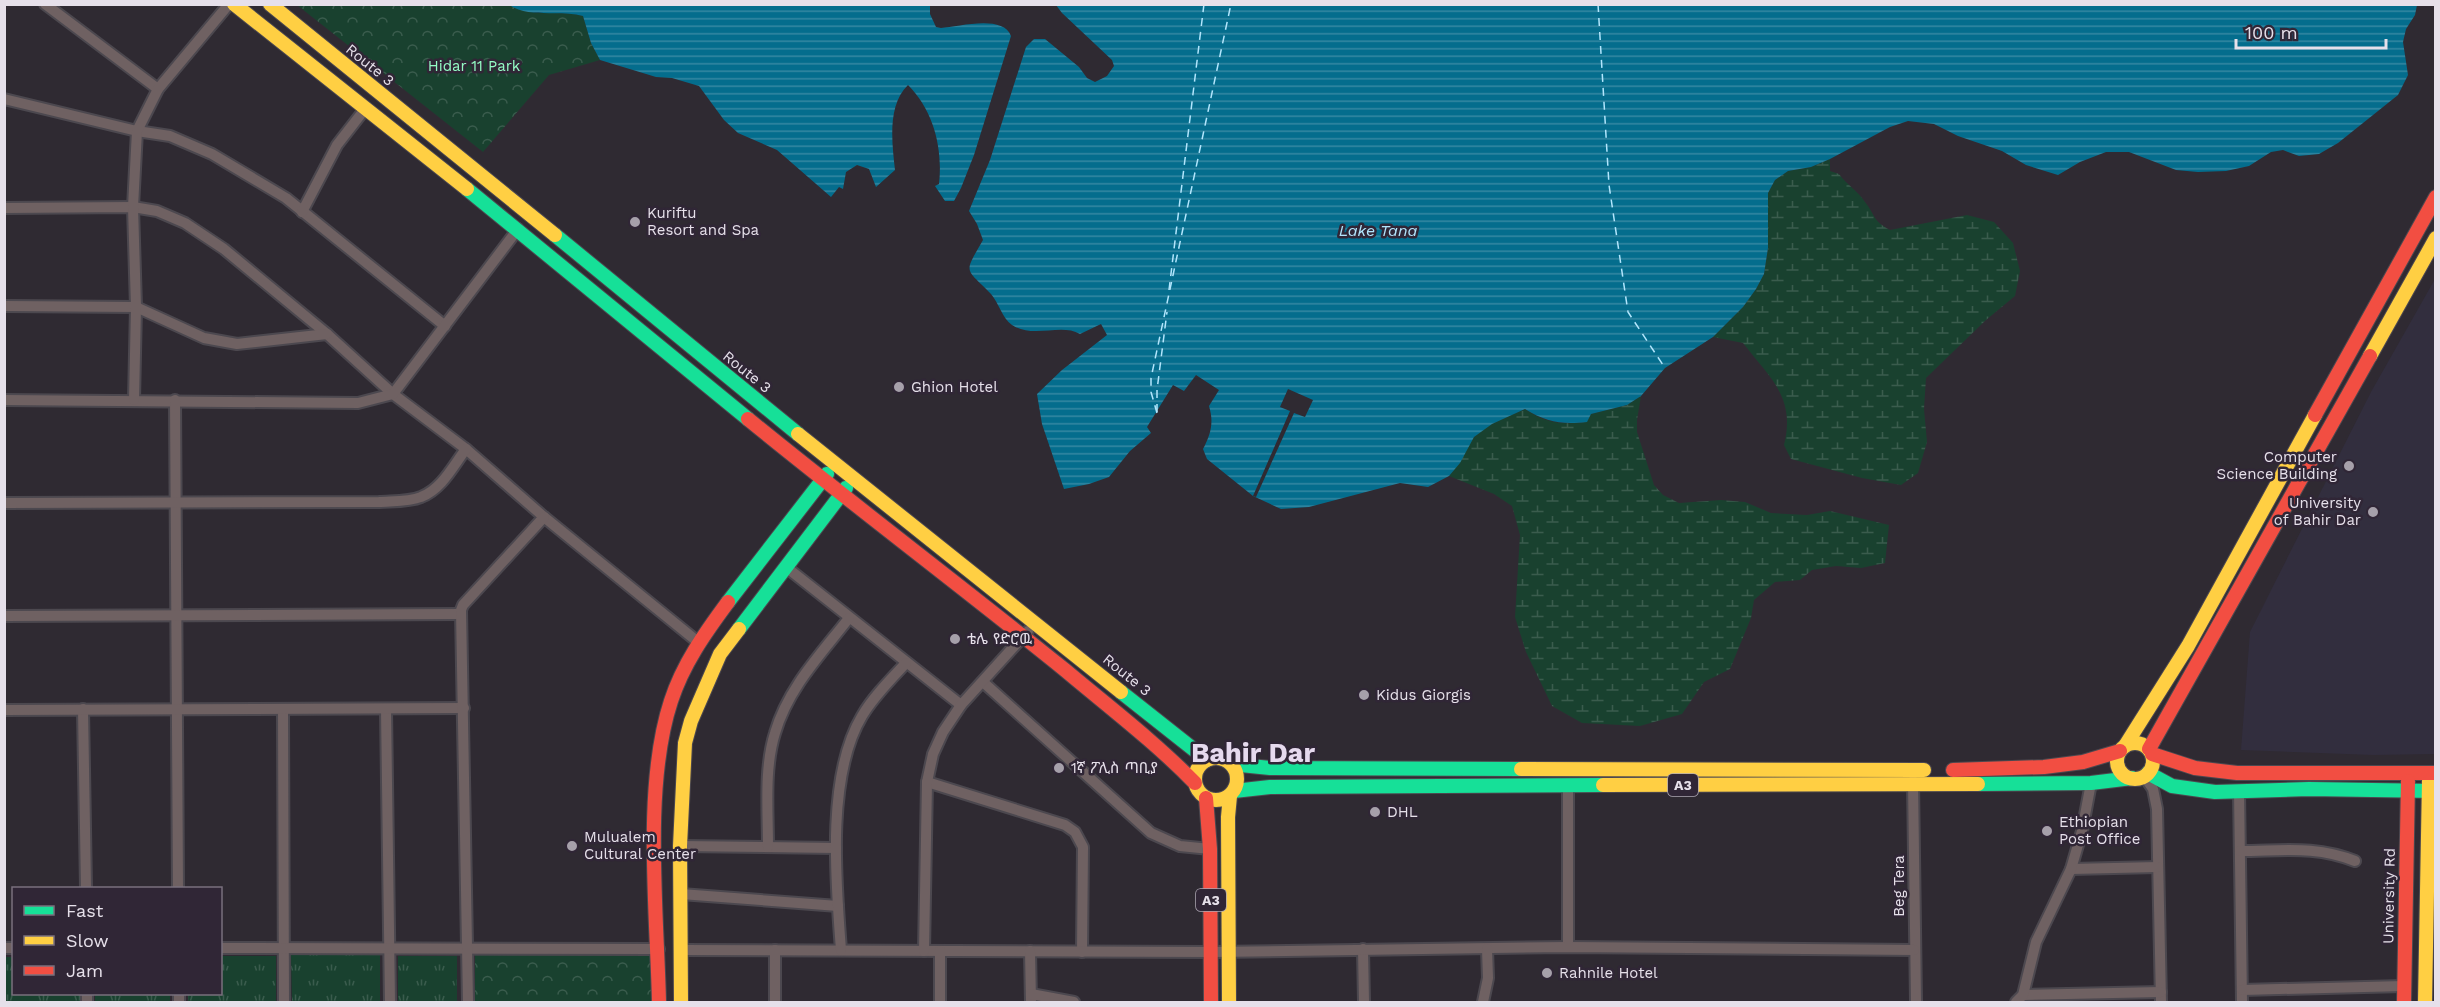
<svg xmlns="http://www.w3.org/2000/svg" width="2440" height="1007" font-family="'Work Sans','Noto Sans Ethiopic',sans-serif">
<defs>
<pattern id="grass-tufts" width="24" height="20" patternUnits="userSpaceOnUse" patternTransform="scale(1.5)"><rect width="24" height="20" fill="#19412f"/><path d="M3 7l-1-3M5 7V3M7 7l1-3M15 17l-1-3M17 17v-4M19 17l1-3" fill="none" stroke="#3a5c4d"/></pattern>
<pattern id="wetland-marsh" width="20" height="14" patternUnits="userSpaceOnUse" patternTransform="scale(1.5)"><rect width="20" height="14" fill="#19412f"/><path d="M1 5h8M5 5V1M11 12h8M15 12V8" fill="none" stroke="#3a5c4d"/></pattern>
<pattern id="park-crowns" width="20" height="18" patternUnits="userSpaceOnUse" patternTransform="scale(1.5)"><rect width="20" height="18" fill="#19412f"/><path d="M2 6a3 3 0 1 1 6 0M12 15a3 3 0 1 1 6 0" fill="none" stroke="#3a5c4d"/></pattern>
<pattern id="water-rules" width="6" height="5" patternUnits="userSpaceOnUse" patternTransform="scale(1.5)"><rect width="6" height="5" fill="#046d8d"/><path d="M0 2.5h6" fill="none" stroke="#3588a3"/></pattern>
</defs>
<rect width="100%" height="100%" fill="#2f2a32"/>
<path fill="#322e3e" d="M2435,279v475l-62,1 -132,-5 9,-118 121,-240z"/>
<g fill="url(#grass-tufts)">
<path d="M291,955h89v47h-88z"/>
<path d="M221,956h55v46h-88v-8h32z"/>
<rect x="398" y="956" width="59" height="46"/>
<path d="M5,957h8l1,37h66v8h-75z"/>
<rect x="95" y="994" width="75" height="8"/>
</g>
<g fill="url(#wetland-marsh)">
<path d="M1830,159v12l9,3c8,11 19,17 26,28 11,14 7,18 25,28l77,-15 27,7 19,21 7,28 -5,25 -29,24 -60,58 -2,31 3,33 -9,31 -17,12 -39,-7 -71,-19 -7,-14c12,-48 -14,-67 -41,-102l-30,-6 30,-30 13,-18 8,-15 4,-26v-55l7,-13 13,-9 23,-4z"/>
<path d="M1641,396l-4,24v12l17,53 9,10 16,8 42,-3 24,2 26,11 36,2 23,-4 59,14 -4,38 -24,5 -25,-2 -24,4 -12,10 -25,2 -21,18 -3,18 -21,51 -26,13 -22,32 -42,12 -58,-3 -30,-17 -26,-54 -11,-35 5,-82 -8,-29 -18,-12 -45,-18c10,-12 16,-29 26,-40 13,-13 33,-19 50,-27 20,14 37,16 61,13l5,-8 36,-9z"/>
</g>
<g fill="url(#park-crowns)">
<path d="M509,4c22,15 50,5 74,12l8,27 9,17 -51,15 -66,77 -186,-147z"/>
<rect x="475" y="955" width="182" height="47"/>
</g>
<g fill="url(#water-rules)">
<path d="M509,5h421v9l6,13 5,1c17,-1 62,-14 70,8l-37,119 -13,33 -7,13h-9l-10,-15 4,-2c4,-35 -5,-73 -31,-99 -21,20 -16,58 -13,85l-19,17 -7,-18 -12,-4 -11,7 -3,17 -4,-2 -8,10 -54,-47 -39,-17 -14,-13 -25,-34 -27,-8 -16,-1 -56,-17 -9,-17 -8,-27c-24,-7 -52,3 -74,-11z"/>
<path d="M1056,5h1361l-2,10 -9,14 -3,13 5,33 -10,20 -60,48 -19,11 -20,2 -16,-6 -12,2 -22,14 -23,5 -28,1 -22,-2 -47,-18h-23l-26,10 -22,13 -32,-10 -24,-14 -44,-15 -24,-12 -26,-3 -18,6 -60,32 -19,8 -23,4 -13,9 -7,13v55l-4,26 -8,15 -13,18 -30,30 -48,31 -24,28 -14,9 -36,9 -4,8c-25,3 -41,0 -62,-13l-33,15 -18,13 -14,26 -11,13 -21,11 -28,-4 -91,24 -28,2 -28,-13 -46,-37 -4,-10c8,-15 11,-27 6,-43l10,-16 -23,-15 -12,16 -11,-6 -26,42 4,6 -21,18 -21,26 -20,7 -25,5 -22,-65 -5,-30 25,-24 45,-35 -6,-11 -21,10c-19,-11 -47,5 -68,-9 -10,-7 -13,-22 -21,-31 -26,-27 -28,-19 -8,-54l-6,-16 -8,-13 21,-51 36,-113 8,-8h11l34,28 8,11 8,4 12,-6 7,-10 -2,-6 -50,-47z"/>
</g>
<path fill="#2f2a32" d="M1288,389l25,11 -8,17 -11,-4 -38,84 -3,-1 37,-85 -10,-4z"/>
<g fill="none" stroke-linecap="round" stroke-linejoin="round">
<g stroke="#b2e6fd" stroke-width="1.5" stroke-dasharray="8 6" stroke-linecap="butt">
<path d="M1598,4l11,181 19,127 37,56"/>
<path d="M1169,290l35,-286"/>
<path d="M1157,412v-22l10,-78"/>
<path d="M1157,413l-6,-21v-14l80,-374"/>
</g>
<defs>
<g id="street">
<path d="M45,4l113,85"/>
<path d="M4,99l133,32 33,5 42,18 74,44 159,128"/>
<path d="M4,208l129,-1 24,4 28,12 39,26 103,85 66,60 73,55 78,68 154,125"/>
<path d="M302,212l35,-67 28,-36"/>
<path d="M4,306l132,1 68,31 33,6 90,-10"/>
<path d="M4,400l354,3 35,-9 125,-165"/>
<path d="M134,400l2,-93 -3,-100 4,-76 21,-42 71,-85"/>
<path d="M175,400l3,488"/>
<path d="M4,503l375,-1c13,-1 30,0 42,-5 21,-8 32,-31 45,-48"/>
<path d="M786,567l175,138"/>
<path d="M4,616l457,-2"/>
<path d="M983,682l168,151 29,13 30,3"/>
<path d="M83,709l3,179"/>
<path d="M283,709l1,293"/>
<path d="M386,709l4,293"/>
<path d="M4,710l460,-2"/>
<path d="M2144,776l9,13 4,20 4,193"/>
<path d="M1913,781l3,221"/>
<path d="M927,782l138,43 10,7 8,15 -1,105"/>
<path d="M1568,785v162"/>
<path d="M2239,791l3,211"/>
<path d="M680,846l156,2"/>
<path d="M768,847c0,-37 -4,-79 7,-114 13,-45 46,-79 74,-115"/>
<path d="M2240,851c41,0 76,-6 115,10"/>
<path d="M2071,869l87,-2"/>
<path d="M681,894l157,12"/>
<path d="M4,948h10"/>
<path d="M220,948l439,1"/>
<path d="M1363,949l1,53"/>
<path d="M682,950l530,2 356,-5 346,3"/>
<path d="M841,950c-5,-67 -15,-174 21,-234 11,-19 29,-37 44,-53"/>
<path d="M924,951l3,-169 6,-28 10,-22 18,-27 67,-74"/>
<path d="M940,951v51"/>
<path d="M1030,951l1,51"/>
<path d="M2242,990l162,-4"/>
<path d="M179,994v8"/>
<path d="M1031,994l43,8"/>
<path d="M2023,995l138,-3"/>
<path d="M87,1002v-8"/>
<path d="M468,1002l-7,-392 2,-5 81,-88"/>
<path d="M775,1002v-52"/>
<path d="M1483,1002l5,-24 -1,-29"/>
<path d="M2016,1002l7,-7 13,-53 35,-73 11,-38 9,-48"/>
</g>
<g id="fast">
<path d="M467,189l281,230"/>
<path d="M555,235l243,199"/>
<path d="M728,602l99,-128"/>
<path d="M739,629l107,-141"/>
<path d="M1121,692l86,68"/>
<path d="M1231,764l39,4 251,1"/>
<path d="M2148,773l24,13 43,6 94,-3 127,2"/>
<path d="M1978,784l113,-1 41,-5"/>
<path d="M1234,791l36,-4 333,-2"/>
</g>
<g id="slow">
<path d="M234,4l233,185"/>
<path d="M270,4l285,231"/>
<path d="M2370,356l66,-118"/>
<path d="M798,434l323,258"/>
<circle cx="2135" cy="761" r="18"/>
<path d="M2125,746l63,-100 127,-231"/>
<circle cx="1216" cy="779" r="21"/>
<path d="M1521,769l403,1"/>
<path d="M1603,785l375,-1"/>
<path d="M681,1002l-1,-156 5,-103 6,-22 29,-67 19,-25"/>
<path d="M1229,1002l-1,-185 2,-21"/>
<path d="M2425,1002l4,-221"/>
</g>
<g id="jam">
<path d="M2315,415l121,-218"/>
<path d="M748,419c104,85 212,166 317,251 44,37 90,72 130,113"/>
<path d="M2149,749l221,-393"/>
<path d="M2152,754l43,14 42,5h199"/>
<path d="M1953,770l91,-3 39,-5 37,-11"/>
<path d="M1206,798l4,51 1,153"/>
<path d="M659,1002c-2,-90 -16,-216 12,-301 12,-37 34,-68 57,-99"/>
<path d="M2404,1002l4,-221"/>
</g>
</defs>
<use href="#street" stroke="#4c484f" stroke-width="14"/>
<use href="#fast" stroke="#4c484f" stroke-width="16"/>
<use href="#slow" stroke="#4c484f" stroke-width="16"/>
<use href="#jam" stroke="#4c484f" stroke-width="16"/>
<use href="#street" stroke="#6f6162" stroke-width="10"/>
<use href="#fast" stroke="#16e098" stroke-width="14"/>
<use href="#slow" stroke="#ffcf43" stroke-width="14"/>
<use href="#jam" stroke="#f24e42" stroke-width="14"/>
</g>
<g fill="#a6a0aa" stroke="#302636" stroke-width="2">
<circle cx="635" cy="222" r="6"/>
<circle cx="899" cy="387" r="6"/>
<circle cx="2349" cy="466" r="6"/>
<circle cx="2373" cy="512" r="6"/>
<circle cx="955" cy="639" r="6"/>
<circle cx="1364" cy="695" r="6"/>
<circle cx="1059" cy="768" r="6"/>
<circle cx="1375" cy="812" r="6"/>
<circle cx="2047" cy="831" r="6"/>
<circle cx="572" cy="846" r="6"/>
<circle cx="1547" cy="973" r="6"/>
</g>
<g text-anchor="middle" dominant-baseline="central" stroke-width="5" stroke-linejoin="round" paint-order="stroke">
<g fill="#302636" stroke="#afa8b4" stroke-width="1.5">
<rect x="1668" y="774" width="30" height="22" rx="4.5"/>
<rect x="1196" y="889" width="30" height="22" rx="4.5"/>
</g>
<g font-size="14" font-weight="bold" fill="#e6e0ea">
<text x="1683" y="785">A3</text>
<text x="1211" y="900">A3</text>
</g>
<g font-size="15" fill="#e6e0ea" stroke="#302636">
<text transform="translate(370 65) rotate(39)">Route 3</text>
<text transform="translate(747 372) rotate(39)">Route 3</text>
<text transform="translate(1127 675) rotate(39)">Route 3</text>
<text transform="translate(1899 886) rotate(-90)">Beg Tera</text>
<text transform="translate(2389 896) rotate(-89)">University Rd</text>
</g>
<g font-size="15" fill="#94fcc5" stroke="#302636">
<text x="474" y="66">Hidar 11 Park</text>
</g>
<g font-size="15" fill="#e6e0ea" stroke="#302636" text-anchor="start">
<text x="647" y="213">Kuriftu<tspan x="647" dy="17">Resort and Spa</tspan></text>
<text x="911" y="387">Ghion Hotel</text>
<text x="2337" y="457" text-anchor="end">Computer<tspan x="2337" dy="17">Science Building</tspan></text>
<text x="2361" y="503" text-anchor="end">University<tspan x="2361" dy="17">of Bahir Dar</tspan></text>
<text x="967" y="639">ቴሌ የድሮዉ</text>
<text x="1376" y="695">Kidus Giorgis</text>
<text x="1071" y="768">1ኛ ፖሊስ ጣቢያ</text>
<text x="1387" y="812">DHL</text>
<text x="2059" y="822">Ethiopian<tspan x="2059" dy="17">Post Office</tspan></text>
<text x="584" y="837">Mulualem<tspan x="584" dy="17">Cultural Center</tspan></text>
<text x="1559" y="973">Rahnile Hotel</text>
</g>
<g font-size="16" font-style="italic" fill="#b2e6fd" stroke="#302636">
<text x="1378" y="230">Lake Tana</text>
</g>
<g font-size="27" font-weight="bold" fill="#e6daee" stroke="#302636">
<text x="1253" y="753">Bahir Dar</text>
</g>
</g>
<rect width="2440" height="1007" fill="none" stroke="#e6e0ea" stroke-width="12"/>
<rect x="12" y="887" width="210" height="108" fill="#302636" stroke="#79707e" stroke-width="1.5"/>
<rect x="24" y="906" width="30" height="9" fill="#16e098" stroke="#79707e" stroke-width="1.5"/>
<text x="66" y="917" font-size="18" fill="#e6e0ea">Fast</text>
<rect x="24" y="936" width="30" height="9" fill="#ffcf43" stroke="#79707e" stroke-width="1.5"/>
<text x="66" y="947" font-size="18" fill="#e6e0ea">Slow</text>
<rect x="24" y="966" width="30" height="9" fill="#f24e42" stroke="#79707e" stroke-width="1.5"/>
<text x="66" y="977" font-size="18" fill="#e6e0ea">Jam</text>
<path d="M2236 39v9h150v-9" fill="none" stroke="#e6e0ea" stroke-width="3"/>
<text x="2245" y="39" font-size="18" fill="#e6e0ea" stroke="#302636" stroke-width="4.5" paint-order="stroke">100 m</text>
</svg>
